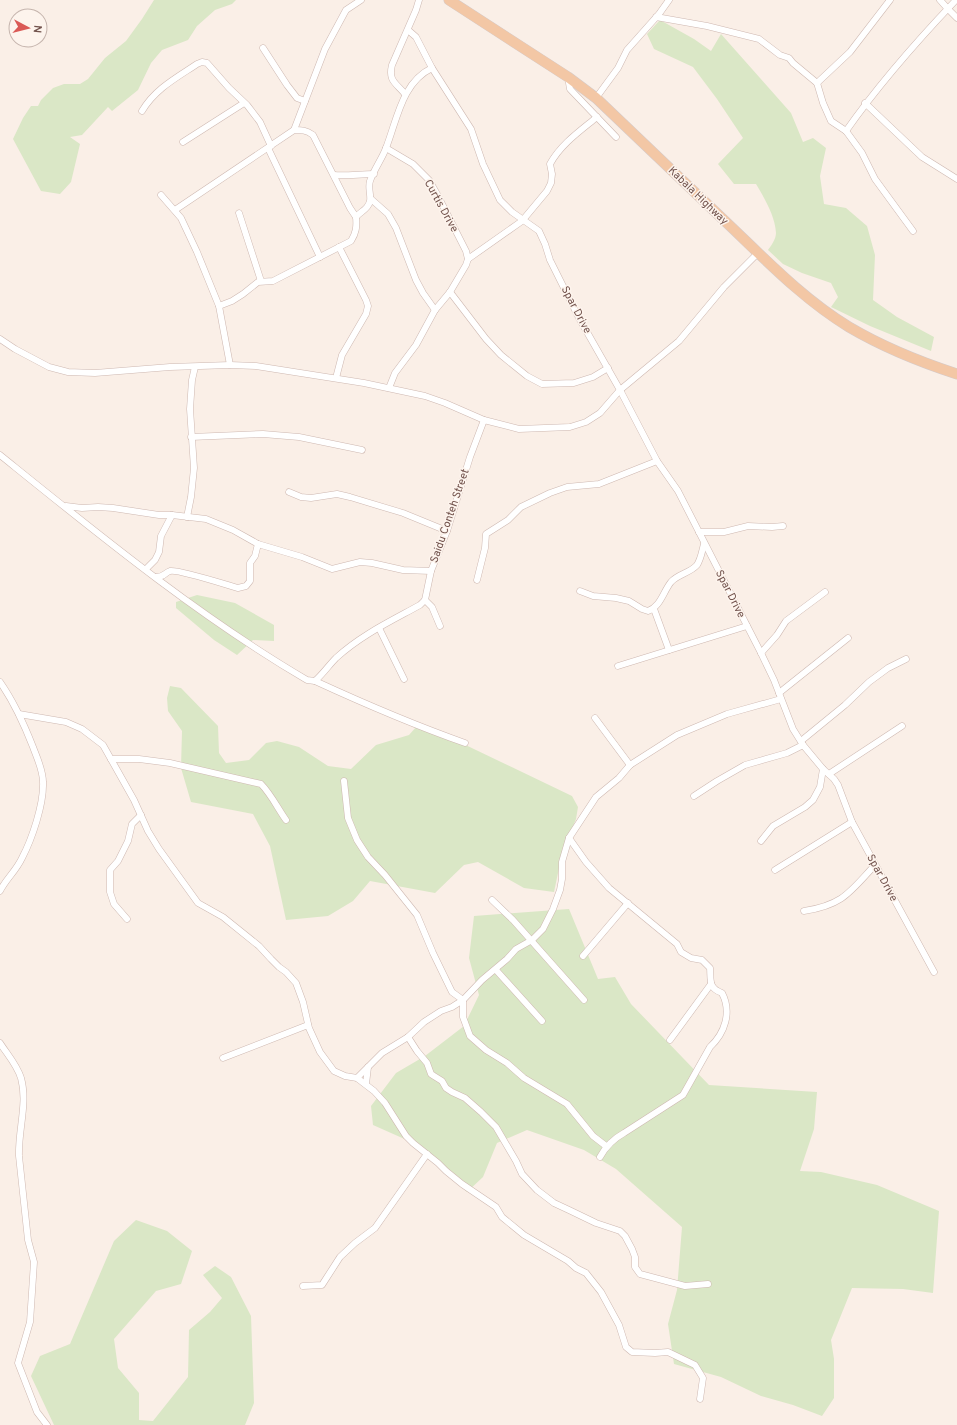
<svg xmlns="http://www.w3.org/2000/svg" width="957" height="1425" font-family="Overpass,sans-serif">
<rect width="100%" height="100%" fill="#faefe7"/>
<g fill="#dae7c6">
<path d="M154,0h82l-4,4 -17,6 -18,16 -9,14 -26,10 -11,13 -13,27 -26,21 -4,-4 -26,28 -12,2 10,7 -9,38 -11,12 -19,-3 -28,-52 10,-21 8,-12h7l3,-6 12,-12 11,-4h16l8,-5 17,-21 21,-17 16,-22z"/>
<path d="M660,20l34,19 17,12 10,-17 70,79 12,29 10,-4 13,10 -6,28 4,28 22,4 21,18 8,29 -2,45 24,17 37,20 -3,14 -61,-25 -39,-19 7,-10 -7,-14 -29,-10 -19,-9 -15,-14c3,-4 8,-11 8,-17 -1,-17 -11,-34 -20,-49h-22l-16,-20 25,-26 -26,-39 -24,-32 -39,-18 -7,-15z"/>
<path d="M197,595l38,8 39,22v16l-21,-1 -16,15 -23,-15 -38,-32v-6z"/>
<path d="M170,686l11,2 37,38 1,27 7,10 23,-3 17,-17 11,-2 22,6 29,19 23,3 25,-24 33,-10 8,-9 11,1 144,69 6,11 -2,12 -14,35 -8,38 -30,-4 -46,-26 -14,3 -29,28 -65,-12 -17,20 -25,15 -42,4 -16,-74 -17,-32 -62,-12 -10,-34 1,-37 -14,-20 -1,-13z"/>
<path d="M569,909l29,70 17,-2 16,27 78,81 108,7 -3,37 -14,42 21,1 56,13 62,26 -6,82 -30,-4 -51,-1 -21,52 3,19v39l-12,18 -29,-11 -32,-9 -40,-19 -47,-13 -6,-40 9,-34 5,-63 -66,-58 -32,-19 -57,-20 -30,13 -14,34 -16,15 -58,-51 -36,-16 -2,-19 25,-33 29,-17 39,-30 15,-31 -10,-37 5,-42z"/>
<path d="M136,1220l31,11 25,20 -11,33 -25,7 -42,48 4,29 21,25v27l14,1 35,-44 1,-47 21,-18 12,-14 -19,-23 12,-9 16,11 20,39 3,87 -9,22h-191l-23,-49 9,-20 30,-12 44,-103z"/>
</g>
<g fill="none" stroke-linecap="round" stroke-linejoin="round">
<defs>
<g id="street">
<path d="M940,0l8,9 9,9"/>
<path d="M656,17l51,9 52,13 21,16 9,3 4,5 24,20 33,-31 40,-52"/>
<path d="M408,30l8,7 16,31 39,61 12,35 17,36 12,12 27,19 6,13 5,16 29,58 41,72 37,71 21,30 83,162 13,27 19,49 10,16 20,24 11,10 4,6 14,37 82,150"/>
<path d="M263,48l24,37 10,13 8,3"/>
<path d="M568,77l2,12 46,48"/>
<path d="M817,83l6,20 8,18 15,10 16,22 13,26 38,52"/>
<path d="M405,94c-9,-11 -17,-13 -13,-29l24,-55 3,-10"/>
<path d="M596,98l22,-30 9,-18 32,-36 10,-14"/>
<path d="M865,103l57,54 35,22"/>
<path d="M142,111c13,-22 34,-33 55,-47l5,-2 5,1 22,25 18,17 13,17 11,24"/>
<path d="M294,130l31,-81 21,-39 15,-10"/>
<path d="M846,131c33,-47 71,-90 110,-131"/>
<path d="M183,142l61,-39"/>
<path d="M268,148l52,109"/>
<path d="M386,148l27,16 16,16 9,16 28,55 2,8"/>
<path d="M334,175c13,1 26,-1 40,-1"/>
<path d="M161,195l20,23 16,34 22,54 11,59"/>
<path d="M371,199l17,15 8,14 20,52 7,13 12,17"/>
<path d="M175,210l119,-80c8,0 12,0 19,5l37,73 6,9"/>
<path d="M239,213l22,68"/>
<path d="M468,259l54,-38 25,-30 4,-8 1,-9 -2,-10c11,-20 30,-33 47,-47"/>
<path d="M450,292l36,47 15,16 26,21 15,8 32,-1 19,-6 15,-9"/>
<path d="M219,306l13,-5 11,-7 15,-12 15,-1 78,-40c5,-8 6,-14 5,-24 3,-4 8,-6 11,-10 7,-8 0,-17 3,-26 4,-12 12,-22 16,-33 11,-28 16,-66 46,-80"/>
<path d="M0,339l15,10 34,18 19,5 27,1 75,-6 60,-2 26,1 108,17 61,13 20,7 39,17 35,9 51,-2 16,-5 14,-9 20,-23 59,-49 45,-54 34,-34"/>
<path d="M336,378l6,-23 24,-41 2,-8 -2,-6 -27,-53"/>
<path d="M389,388l6,-15 21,-28 19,-35 15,-18 16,-27 2,-6"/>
<path d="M191,437l72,-3 36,3 63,13"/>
<path d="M0,455c98,79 198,161 307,225l8,1c8,-7 14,-16 21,-23 25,-23 55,-37 84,-53l5,-5 6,-29 16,-40 23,-74 14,-37"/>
<path d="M289,492l12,5 10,1 26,-4 13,3 53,16 44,18"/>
<path d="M66,506l16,2 16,-1 15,1 46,7h13l34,4 27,11 25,14 44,13 30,12 28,-7 12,1 31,7 28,1"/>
<path d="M187,517l4,-20 3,-29 -4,-59 2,-29 3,-13"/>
<path d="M699,532h25l24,-6 24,1 11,-1"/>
<path d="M146,569l9,-9 4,-8 2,-16 11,-21"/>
<path d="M156,577c9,0 8,-4 14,-6 8,-2 57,14 68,17l8,-2 4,-5v-18l5,-7 3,-12"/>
<path d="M477,580l8,-32 1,-14 22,-14 13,-13 29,-14 17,-6 32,-3 58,-23"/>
<path d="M580,591l13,5 23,2 13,3 13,8 6,2c13,-5 15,-19 23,-29 7,-8 19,-9 26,-17 4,-6 5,-14 7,-21"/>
<path d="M425,600l7,7 8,19"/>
<path d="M654,609l15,41"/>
<path d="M379,628l25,51"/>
<path d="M761,653l16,-18 9,-14 39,-29"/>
<path d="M618,666l129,-40"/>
<path d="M315,681c50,23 99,44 150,62"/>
<path d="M0,682c14,20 24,42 33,65 4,11 10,23 10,35 1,22 -11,57 -21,76 -6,13 -16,21 -22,33"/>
<path d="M779,693l69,-55"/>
<path d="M19,714l47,8 16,7 21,16 31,55 14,31 11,18 39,54 25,14 36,29 12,13 8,8 7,5 10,11 7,19 6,26 11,24 14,19 11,5 12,2 17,13 11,12 21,33 7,7 25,20 8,8 16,13 34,23 6,10 22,18 44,26 8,7 10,5 15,19 18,33 7,22 6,5 23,1 13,-1 27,13 8,13 -3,21"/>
<path d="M595,718l35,47"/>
<path d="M801,741l44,-36 24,-23 19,-14 18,-9"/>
<path d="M111,759h28l31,4 91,21c10,10 17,25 25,36"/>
<path d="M829,774l73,-48"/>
<path d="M344,781l4,37 9,22 11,17 17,18 32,40 16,38 19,39 11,8v17l7,19 16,14 21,13 17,15 43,26 26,32 13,10"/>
<path d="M694,796l23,-15 28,-16 42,-12 16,-8"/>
<path d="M569,838l17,24 23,26 68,56 4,8 10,6 11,2 8,8c1,12 -2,20 12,25 10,19 3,40 -12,54l-27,48 -59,38c-11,6 -18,13 -24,24"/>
<path d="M761,841l12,-15 32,-19 8,-7 7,-13 3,-18"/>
<path d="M775,870l77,-48"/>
<path d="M492,900l21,20 71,80"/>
<path d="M804,911c39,-6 46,-19 71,-46"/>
<path d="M127,919l-13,-15 -4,-12v-22l8,-9 10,-20 4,-17 9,-9"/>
<path d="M583,956l45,-53"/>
<path d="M496,970l46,51"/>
<path d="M408,1037l9,14 10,12 4,11 3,2 8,5 4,7 6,4 13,6 16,14 15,15 20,34 6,13 15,16 17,13 15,7 27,13 24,8 5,5 7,13 3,8v10l5,7 45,12 23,-2"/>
<path d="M670,1040l41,-56"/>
<path d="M0,1043c7,11 17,22 21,35 7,25 -3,52 -2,78l9,84 6,22 -4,60 -12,41 19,49 10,13"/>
<path d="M223,1058l85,-33"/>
<path d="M357,1078l25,-25 26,-16 16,-15 17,-11 11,-4 11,-7 19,-20 25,-21 9,-10 16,-9 11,-11 10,-20 7,-19 2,-11v-17l7,-24 27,-41 23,-19 11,-13 47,-30 50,-21 54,-15"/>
<path d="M366,1084l2,-17"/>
<path d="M303,1286l19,-1 18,-28 15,-14 20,-15 52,-74"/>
</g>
<path id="primary" d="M449,0l119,77 28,21c44,42 88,84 131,125 39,37 76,76 122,104 34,20 71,35 108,47"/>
</defs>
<use href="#street" stroke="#ceb8b1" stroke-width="7"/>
<use href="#primary" stroke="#d5cbca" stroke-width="11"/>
<use href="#street" stroke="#fff" stroke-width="6"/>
<use href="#primary" stroke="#f3c7a5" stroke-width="10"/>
</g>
<g text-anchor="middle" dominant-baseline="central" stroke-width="3" stroke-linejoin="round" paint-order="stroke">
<g font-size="11" fill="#72534d" stroke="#fdf4ed">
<text transform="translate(698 196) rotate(44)">Kabala Highway</text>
<text transform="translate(441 206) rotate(61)">Curtis Drive</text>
<text transform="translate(576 310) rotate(62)">Spar Drive</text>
<text transform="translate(450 516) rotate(-71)">Saidu Conteh Street</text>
<text transform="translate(730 594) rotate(63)">Spar Drive</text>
<text transform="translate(882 878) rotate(61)">Spar Drive</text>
</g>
</g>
<g transform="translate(28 28) rotate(97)"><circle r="19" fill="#fdf4ed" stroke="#c5b4ad"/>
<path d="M0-3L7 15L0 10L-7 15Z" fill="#da5a56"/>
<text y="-6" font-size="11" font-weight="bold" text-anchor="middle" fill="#72534d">N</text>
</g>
</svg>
